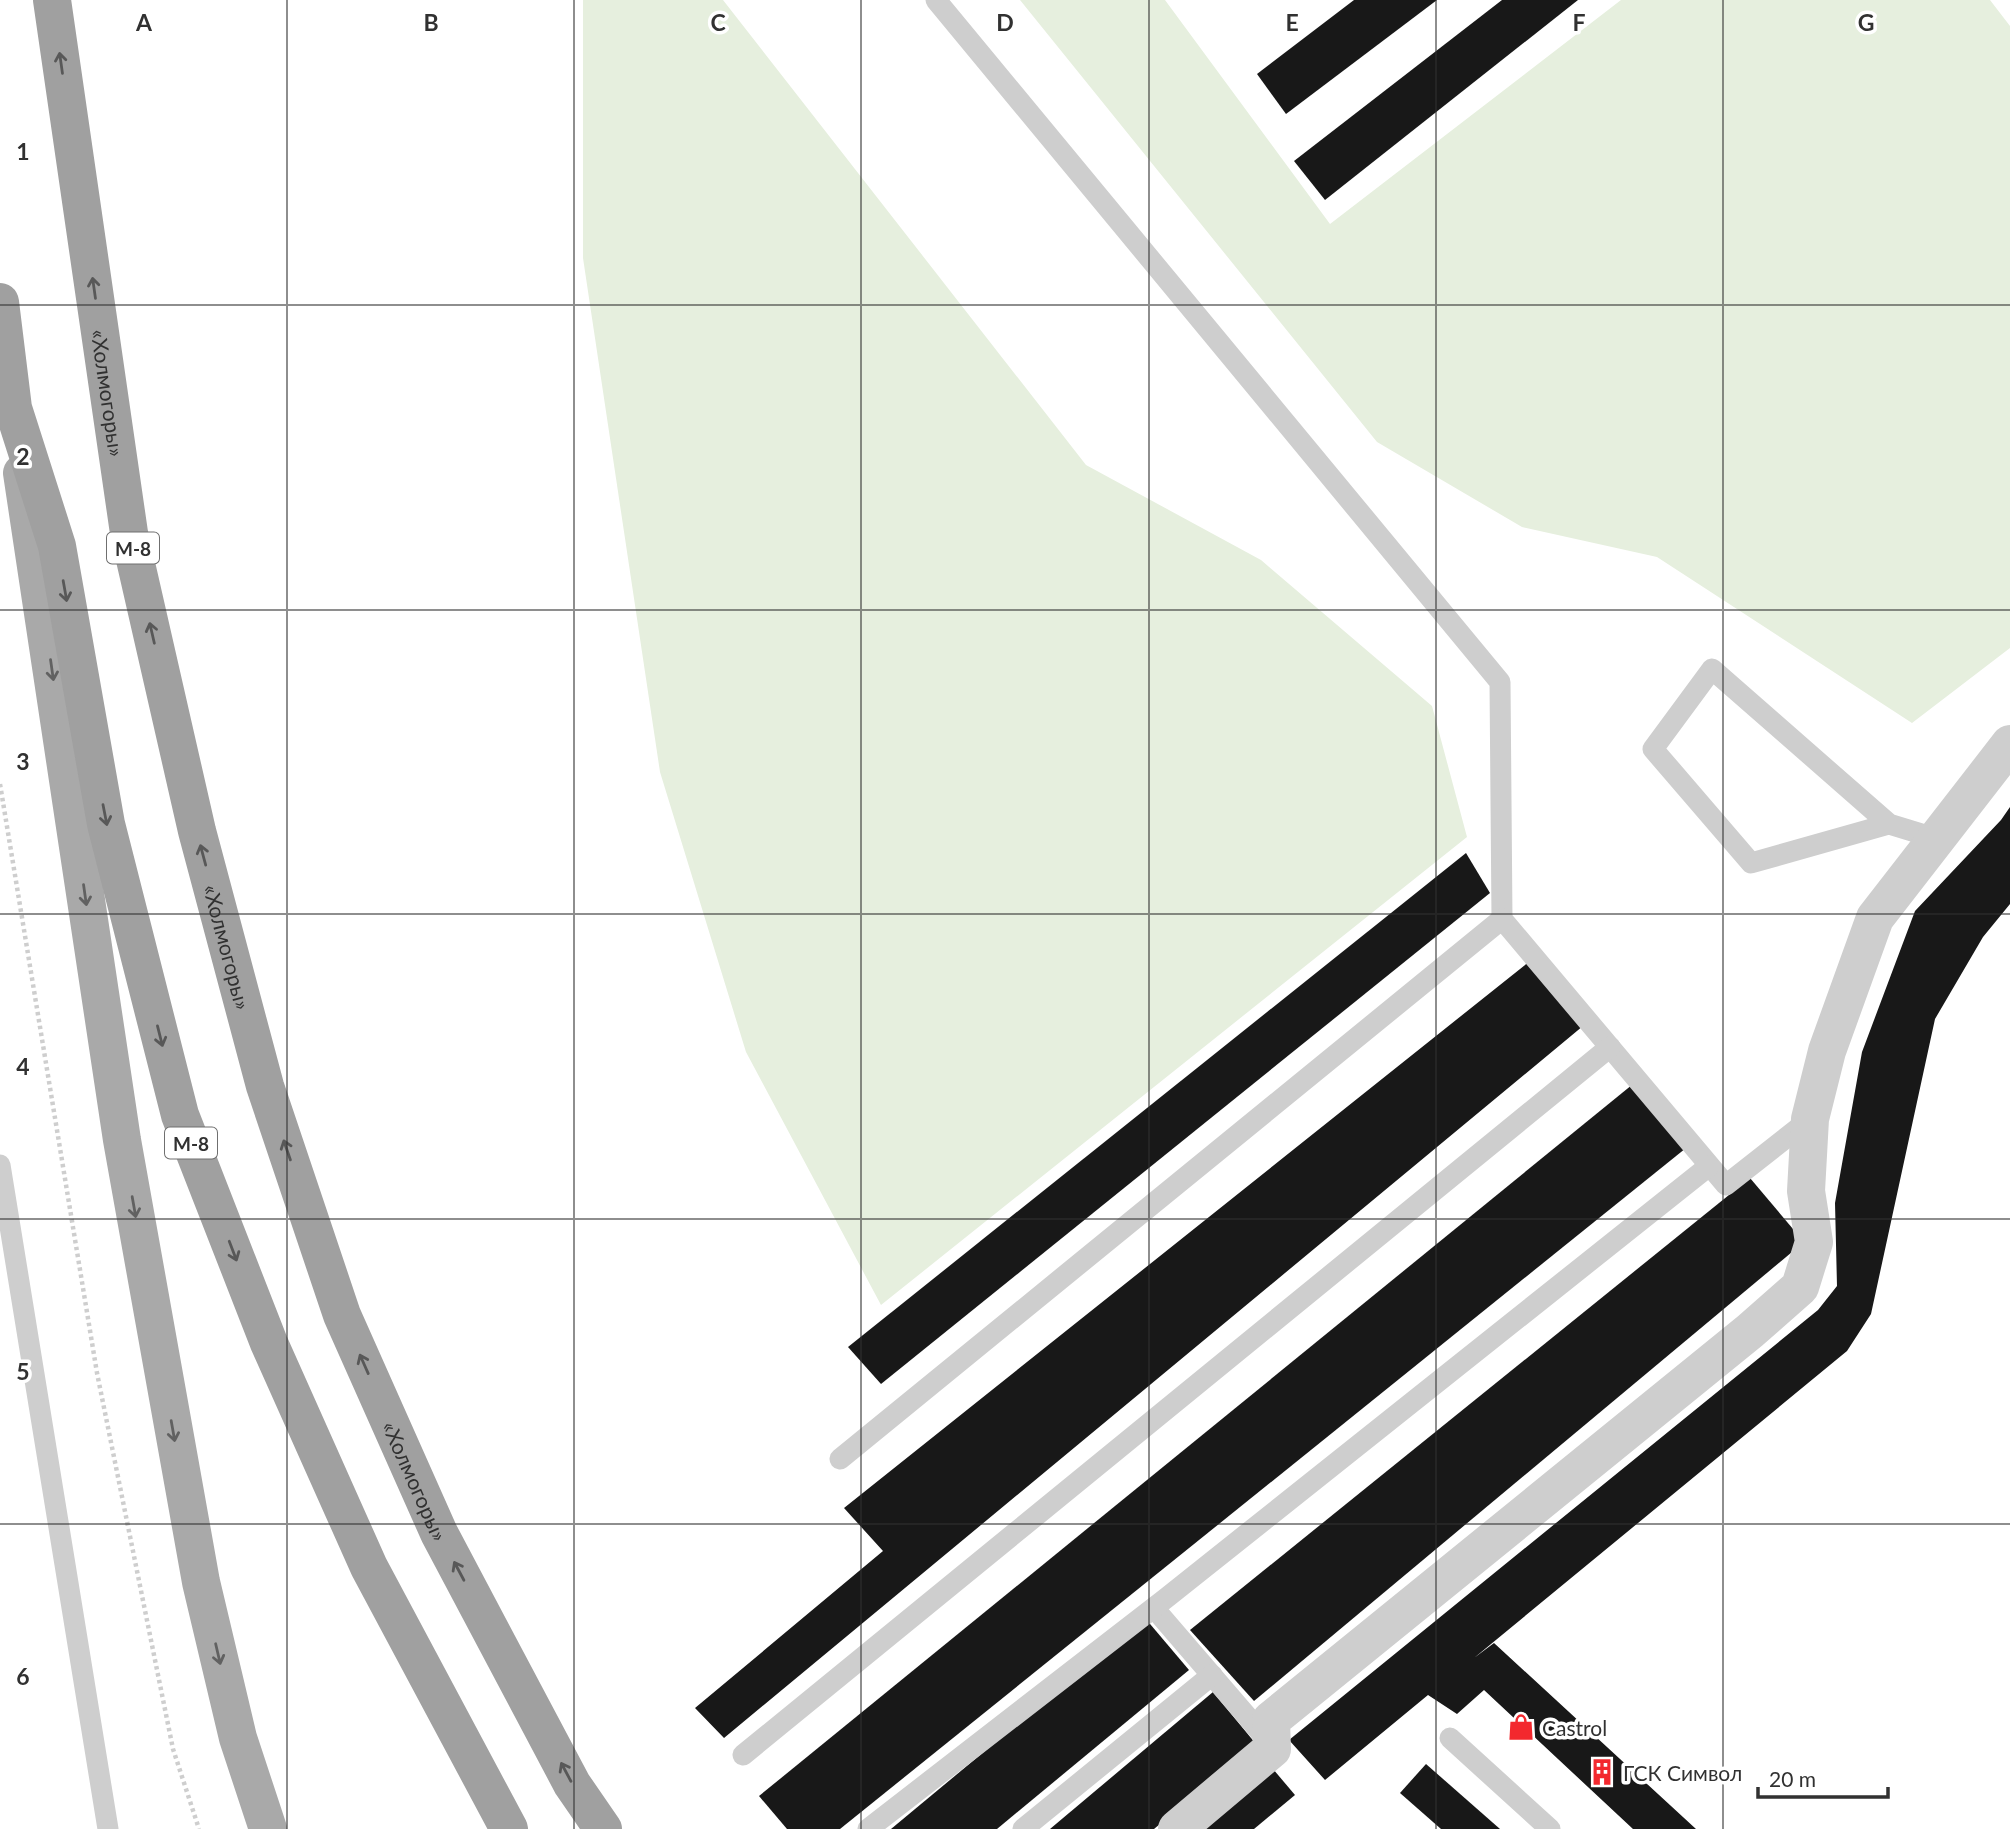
<svg xmlns="http://www.w3.org/2000/svg" width="2010" height="1829" font-family="Lato,sans-serif">
<rect width="100%" height="100%" fill="#fff"/>
<g fill="#e6efde">
<path d="M583,0h140l363,465 175,95 171,146 35,131 -586,468 -135,-253 -86,-280 -77,-514z"/>
<path d="M1020,0h145l165,224 291,-224h369l20,26v622l-98,75 -255,-166 -135,-30 -145,-85z"/>
</g>
<g fill="#181818">
<path d="M1354,0h83l-151,114 -29,-40z"/>
<path d="M1502,0h76l-253,200 -31,-39z"/>
<path d="M2010,807v97l-27,33 -48,82 -64,295 -24,37 -373,307 20,-15 202,186h-63l-149,-139 -27,24 -29,-19 -103,85 -36,-40 529,-430 19,-24 -2,-83 27,-151 53,-141 86,-91z"/>
<path d="M1466,853l24,40 -609,491 -33,-37z"/>
<path d="M1535,957l54,64 -865,717 -29,-30 188,-157 -39,-43z"/>
<path d="M1638,1080l53,64 -851,685h-53l-28,-33z"/>
<path d="M1750,1178l54,64 -550,459 -64,-71z"/>
<path d="M1145,1618l44,52 -192,159h-106z"/>
<path d="M1213,1692l43,52 -102,85h-104z"/>
<path d="M1426,1764l74,65h-59l-41,-36z"/>
<path d="M1273,1769l22,26 -41,34h-54z"/>
</g>
<g fill="none" stroke-linecap="round" stroke-linejoin="round">
<path stroke="#cecece" stroke-width="4.5" stroke-dasharray="3.5 3.5" stroke-linecap="butt" d="M0,784l97,589 76,376 26,80"/>
<g stroke="#cecece" stroke-width="21">
<path d="M936,0l564,682 2,237 224,266 84,-66"/>
<path d="M1889,824l-177,-155 -59,80 98,114 138,-39 49,15"/>
<path d="M0,1165l108,664"/>
<path d="M840,1459l662,-540"/>
<path d="M1154,1608l115,134"/>
<path d="M1450,1738l100,91"/>
<path d="M743,1755l867,-708"/>
<path d="M868,1829l297,-230 544,-433"/>
<path d="M1023,1829l189,-154"/>
</g>
<path stroke="#cecece" stroke-width="38" d="M1177,1829l95,-80 -1,-29 479,-389 50,-44 14,-45 -8,-51 4,-72 17,-68 48,-133 135,-174"/>
<path stroke="#a9a9a9" stroke-width="38" d="M22,473l100,667 79,442 37,156 30,91"/>
<g stroke="#a0a0a0" stroke-width="38">
<path id="s1" d="M52,0l77,533 68,298 68,255 77,229 97,218 133,251 31,45"/>
<path d="M0,302l13,106 44,138 49,278 74,291 89,228 100,224 140,262"/>
</g>
</g>
<defs><path id="oneway-shaft" d="M-6 0H5M1.5-3L5.5 0L1.5 3" fill="none" stroke-width="1.6" stroke-linecap="round" stroke-linejoin="round" transform="scale(1.75)"/></defs>
<g stroke="#585858">
<use href="#oneway-shaft" transform="translate(61 63) rotate(-98)"/>
<use href="#oneway-shaft" transform="translate(94 288) rotate(-98)"/>
<use href="#oneway-shaft" transform="translate(65 591) rotate(80)"/>
<use href="#oneway-shaft" transform="translate(152 633) rotate(-103)"/>
<use href="#oneway-shaft" transform="translate(105 815) rotate(79)"/>
<use href="#oneway-shaft" transform="translate(203 855) rotate(-105)"/>
<use href="#oneway-shaft" transform="translate(160 1036) rotate(76)"/>
<use href="#oneway-shaft" transform="translate(287 1150) rotate(-109)"/>
<use href="#oneway-shaft" transform="translate(233 1251) rotate(69)"/>
<use href="#oneway-shaft" transform="translate(364 1364) rotate(-114)"/>
<use href="#oneway-shaft" transform="translate(459 1571) rotate(-118)"/>
<use href="#oneway-shaft" transform="translate(566 1772) rotate(-118)"/>
</g>
<g stroke="#616161">
<use href="#oneway-shaft" transform="translate(52 670) rotate(82)"/>
<use href="#oneway-shaft" transform="translate(85 895) rotate(82)"/>
<use href="#oneway-shaft" transform="translate(134 1207) rotate(80)"/>
<use href="#oneway-shaft" transform="translate(173 1431) rotate(80)"/>
<use href="#oneway-shaft" transform="translate(218 1654) rotate(77)"/>
</g>
<path fill="none" stroke="#313131" stroke-width="2" stroke-opacity="0.55" d="M287,0v1829M574,0v1829M861,0v1829M1149,0v1829M1436,0v1829M1723,0v1829M0,305h2010M0,610h2010M0,914h2010M0,1219h2010M0,1524h2010"/>
<defs>
<symbol id="shop-bare" viewBox="-9 -9 18 18"><path d="M-5-2.5h2.3a2.7 3.5 0 0 1 5.4 0H5L5.5 6h-11ZM-1.5-2.5h3a1.5 2.3 0 0 0-3 0Z" fill="#f3282e" stroke="#fff" stroke-width="2.5" paint-order="stroke"/></symbol>
<symbol id="building-bare" viewBox="-9 -9 18 18"><path d="M-4-6H4V6H1V3H-1V6H-4ZM-2.5-4.3h1.7v1.8h-1.7ZM.8-4.3h1.7v1.8H.8ZM-2.5-1h1.7V.8h-1.7ZM.8-1h1.7V.8H.8Z" fill="#f3282e" stroke="#fff" stroke-width="2.5" paint-order="stroke"/></symbol>
</defs>
<g fill-rule="evenodd">
<use href="#shop-bare" x="1502" y="1708" width="38" height="38"/>
<use href="#building-bare" x="1583" y="1753" width="38" height="38"/>
</g>
<g text-anchor="middle" dominant-baseline="central" stroke-width="7" stroke-linejoin="round" paint-order="stroke">
<g fill="#fff" stroke="#6f6f6f" stroke-width="2">
<rect x="107" y="532.5" width="52" height="31" rx="5"/>
<rect x="165" y="1127.5" width="52" height="31" rx="5"/>
</g>
<g font-size="19" font-weight="bold" fill="#313131">
<text x="133" y="548">М-8</text>
<text x="191" y="1143">М-8</text>
</g>
<g font-size="21" fill="#313131" stroke="#fff">
<text stroke="none"><textPath href="#s1" startOffset="397">«Холмогоры»</textPath></text>
<text stroke="none"><textPath href="#s1" startOffset="964">«Холмогоры»</textPath></text>
<text stroke="none"><textPath href="#s1" startOffset="1531">«Холмогоры»</textPath></text>
</g>
<g font-size="21" fill="#313131" stroke="#fff" text-anchor="start">
<text x="1542" y="1727">Castrol</text>
<text x="1623" y="1772">ГСК Символ</text>
</g>
</g>
<g font-size="23" text-anchor="middle" font-weight="bold" fill="#313131" stroke="#fff" stroke-width="7" stroke-linejoin="round" paint-order="stroke">
<text x="144" y="31">A</text>
<text x="431" y="31">B</text>
<text x="718" y="31">C</text>
<text x="1005" y="31">D</text>
<text x="1292" y="31">E</text>
<text x="1579" y="31">F</text>
<text x="1866" y="31">G</text>
<text x="23" y="160">1</text>
<text x="23" y="465">2</text>
<text x="23" y="770">3</text>
<text x="23" y="1075">4</text>
<text x="23" y="1380">5</text>
<text x="23" y="1685">6</text>
</g>
<path d="M1758 1787v10h130v-10" fill="none" stroke="#313131" stroke-width="3.5"/>
<text x="1769" y="1787" font-size="21" fill="#313131" stroke="#ffffff" stroke-width="5" paint-order="stroke">20 m</text>
</svg>
